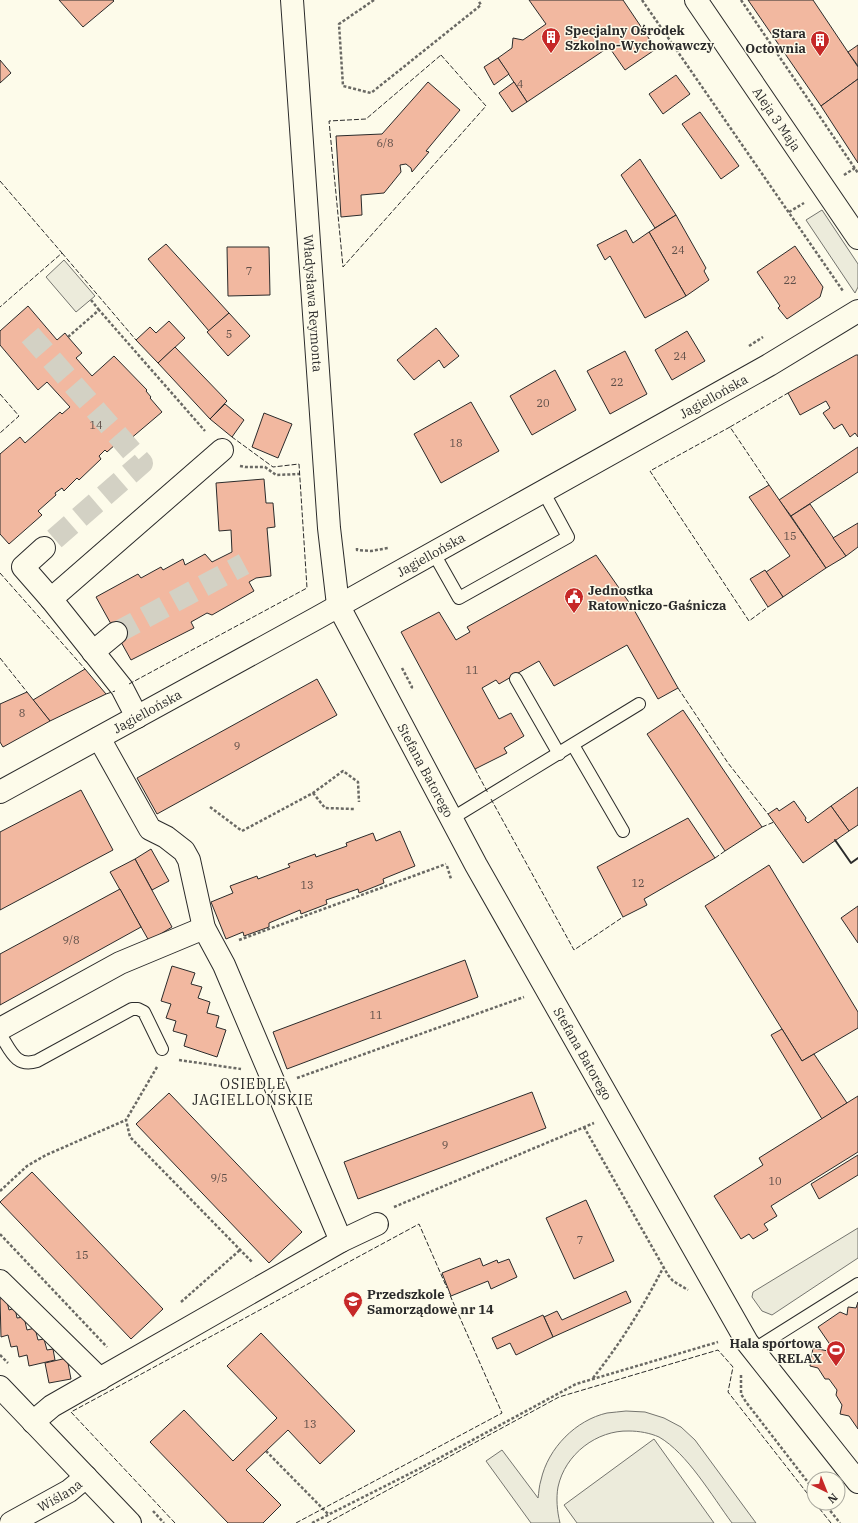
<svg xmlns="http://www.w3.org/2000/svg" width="858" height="1523" font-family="'IBM Plex Serif',serif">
<rect width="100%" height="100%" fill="#fdfbea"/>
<g fill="#ecebdb" stroke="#74746e">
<path d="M822,210l36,54v23l-3,6 -49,-73z"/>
<path d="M64,260l31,36 -19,16 -30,-35z"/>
<path d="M858,1228v30l-86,57 -10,-4 -10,-14 1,-5z"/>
<path d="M626,1411l19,1 19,6 17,9 14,13 61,83h-24c-20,-27 -45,-70 -73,-86 -9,-4 -20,-6 -30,-6 -32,-1 -64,23 -71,56 -2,11 -1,24 2,36h-29l-45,-62 16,-11 36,48c1,-6 1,-12 3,-18 7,-32 35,-60 66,-67 6,-1 13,-1 19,-2z"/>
<path d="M654,1439l60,84h-137l-13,-18z"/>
</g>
<g fill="#f2b8a0" stroke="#2b2b2b">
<path d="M59,0h54l1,1 -31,26z"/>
<path d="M529,0h94l33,49 -31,21 -16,-23 -82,55 -29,-44 14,-10 1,-10 10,2 23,-16z"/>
<path d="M748,0h65l45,67v12l-37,27z"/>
<path d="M858,45v21l-10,-14z"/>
<path d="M498,58l11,16 -15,11 -10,-18z"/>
<path d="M0,60l11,13 -11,10z"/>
<path d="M676,75l14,19 -27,20 -14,-20z"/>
<path d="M858,79v84l-37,-57z"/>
<path d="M428,82l32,28 -34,41 3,1 -17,20 -1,-4 -5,-4 -6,1 1,7 -17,21 -23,2 1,20 -21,2 -5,-81 46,-2z"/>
<path d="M514,82l13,20 -15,10 -13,-19z"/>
<path d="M700,112l39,54 -18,13 -39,-55z"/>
<path d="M640,159l36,56 -21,13 -34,-53z"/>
<path d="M676,215l30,53 -2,3 5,9 -23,16 -37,-64z"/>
<path d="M626,230l7,13 16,-11 37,64 -41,22 -35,-62 -5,4 -8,-15z"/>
<path d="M166,244l63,69 -20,18 -61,-72z"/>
<path d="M795,246l28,41 -3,10 -33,22 -9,-11 2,-2 -23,-34z"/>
<path d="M227,247h42l1,48 -42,1z"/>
<path d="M28,306l29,34 8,-7 3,4 14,16 -6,5 16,18 22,-20 33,34 -1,1 5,6 -1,1 12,14 -33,28 -4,-4 -18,16 -2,-2 -6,6 2,3 -22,21 -2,-2 -13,13 -2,-3 -7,5 1,2 -18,16 4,4 -33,29 -9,-10v-80l20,-17 5,6 35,-31 2,2 8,-7 -23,-25 -9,8 -38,-45v-14z"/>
<path d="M229,313l21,23 -22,20 -21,-24z"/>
<path d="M169,321l16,17 -27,25 -22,-23 14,-13 6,6z"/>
<path d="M436,328l23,28 -15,12 -5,-8 -25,20 -17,-20z"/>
<path d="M687,331l18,30 -33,19 -17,-30z"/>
<path d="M175,347l52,54 -17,18 -52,-56z"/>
<path d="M625,351l22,43 -37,20 -23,-43z"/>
<path d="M856,355h2v82l-3,-4 -5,4 -8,-13 -8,5 -11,-16 7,-5 -4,-7 -26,14 -12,-22z"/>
<path d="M555,370l21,40 -44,25 -22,-39z"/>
<path d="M471,402l28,49 -58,32 -27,-49z"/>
<path d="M225,404l19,16 -12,17 -22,-18z"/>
<path d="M264,413l28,11 -14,34 -26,-11z"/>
<path d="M858,447v25l-67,44 -12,-16z"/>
<path d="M264,479l2,24h7l2,24 -8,1 4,48 -15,2 -7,4 5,9 -42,24 -5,-2 -16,9 3,6 -63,32 -35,-63 42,-23 3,4 20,-11 2,3 20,-11 2,6 20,-11 7,8 20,-10 -1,-22 -12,1 -3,-48z"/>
<path d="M769,485l57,83 -43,29 -17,-25 24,-16 -41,-59z"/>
<path d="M810,504l36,52 -20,12 -35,-52z"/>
<path d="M858,523v24l-12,9 -13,-18z"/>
<path d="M596,555l37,53 45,80 -20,11 -31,-54 -73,41 -15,-25 -40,23 -3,-4 -14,8 17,31 12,-6 13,23 -20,12 3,5 -32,16 -74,-137 38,-20 17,28 14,-8 -3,-5z"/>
<path d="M765,570l18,27 -15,10 -18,-28z"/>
<path d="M85,669l21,25 -56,27 -17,-21z"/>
<path d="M317,679l20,36 -180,99 -20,-36z"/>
<path d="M27,692l23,29 -47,26 -3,-5v-38z"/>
<path d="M683,710l79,117 -37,24 -78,-117z"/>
<path d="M858,787v38l-9,6 -18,-25z"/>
<path d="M81,790l32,60 -113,60v-78z"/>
<path d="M794,801l12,17 -1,2 3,3 23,-17 18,25 -46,32 -35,-49 9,-6 2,3z"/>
<path d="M688,818l27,40 -71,41 3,6 -24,12 -26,-50z"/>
<path d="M400,831l15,35 -32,13 1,4 -25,10 -1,-4 -32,11 1,4 -26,10 -1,-4 -31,13v4l-25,9 -1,-4 -17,7 -15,-37 22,-9 -3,-7 27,-10 1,3 32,-12 -2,-3 27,-10 1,3 31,-11 -1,-3 27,-10 3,8z"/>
<path d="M151,849l18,32 -17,9 -17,-31z"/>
<path d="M135,859l37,68 -23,14 -39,-69z"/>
<path d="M769,865l89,147v16l-56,33 -97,-155z"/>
<path d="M120,889l21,38 -141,78v-51z"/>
<path d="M858,906v37l-17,-25z"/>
<path d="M465,960l13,37 -191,72 -14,-37z"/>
<path d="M172,966l23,7 -4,11 11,3 -4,11 12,4 -3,11 12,3 -3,11 10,3 -9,27 -33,-11 3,-11 -14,-4 3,-10 -10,-3 5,-14 -10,-3z"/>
<path d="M782,1029l20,32 12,-7 33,49 -25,16 -51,-84z"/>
<path d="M532,1092l14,36 -188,71 -14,-37z"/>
<path d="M169,1093l133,139 -33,31 -133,-139z"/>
<path d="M858,1096v56l-87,54 6,10 -13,8 4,6 -15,9 -4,-5 -8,5 -27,-43 49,-31 -4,-7z"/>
<path d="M858,1155v20l-39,24 -8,-15z"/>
<path d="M32,1172l131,137 -32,30 -131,-137z"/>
<path d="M586,1200l28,61 -40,18 -28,-61z"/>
<path d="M480,1258l3,8 14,-6 1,3 11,-4 8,18 -26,12 -3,-8 -37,15 -9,-23z"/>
<path d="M626,1291l5,11 -78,35 -9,-20 13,-6 5,9z"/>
<path d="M6,1297l3,13 6,-2 2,10 7,-1 3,13 8,-2 3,12 6,-1 3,11 6,-1 2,11 -26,6 -2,-11 -8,2 -2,-11 -6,1 -3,-12 -7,2 -1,-38z"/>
<path d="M858,1302v127l-9,-13 -9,-2 2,-9 -6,-10 1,-5 -8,-11h-4l-7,-11 -8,-2 3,-18 15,3 3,-5 -13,-19 22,-15 7,3 1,-8 8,1z"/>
<path d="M543,1315l10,22 -37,18 -6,-12 -13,6 -5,-11z"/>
<path d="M261,1333l94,98 -35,33 -32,-34 -42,40 35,35 -18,18h-35l-78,-81 34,-32 49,51 44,-43 -50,-52z"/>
<path d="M67,1358l4,21 -22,4 -4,-20z"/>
</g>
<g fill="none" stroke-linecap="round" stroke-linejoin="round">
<g stroke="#d3d1c4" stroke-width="22" stroke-dasharray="22 11" stroke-linecap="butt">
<path d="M30,335l112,128 -98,85"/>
<path d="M116,633l128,-69"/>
</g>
<defs>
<g id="lane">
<path d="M433,552l26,46 109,-61 -25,-46"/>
<path d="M516,679l43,75"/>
<path d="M573,745l50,86"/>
<path d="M451,819l188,-115"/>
<path d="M0,1034c10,15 15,34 37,27l95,-52h6l6,3 18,37"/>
<path d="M753,1350l105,-66"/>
</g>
<g id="street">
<path id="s1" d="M292,0l37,528 9,77 138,260 271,477 111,140"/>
<path d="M44,548l-21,19 28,32"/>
<path d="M93,652l23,-19"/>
<path d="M137,717l-15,-29 -71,-89 171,-149"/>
<path id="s2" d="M0,792l317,-174 452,-253 89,-54"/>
<path d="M0,1029l120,-66 84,-35"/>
<path d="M341,1241l36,-17"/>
<path d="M0,1281l100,98"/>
<path d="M0,1387l130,136"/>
<path d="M33,1422l19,-16 289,-165 -117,-276 -20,-37 -15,-68 -5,-9 -18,-14 -16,-8 -51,-91"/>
<path id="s3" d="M11,1523l58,-32 17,-14"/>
</g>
<g id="secondary">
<path id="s4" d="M696,0l162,238"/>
</g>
</defs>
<use href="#lane" stroke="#2b2b2b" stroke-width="14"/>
<use href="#street" stroke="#2b2b2b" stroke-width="24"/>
<use href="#secondary" stroke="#2b2b2b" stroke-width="24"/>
<g stroke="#6a6964" stroke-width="2.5" stroke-dasharray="3 2" stroke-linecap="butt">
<path d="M374,0l-35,24 4,62 28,7 110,-88 -3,-5"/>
<path d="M642,0l201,291"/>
<path d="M741,0l117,173"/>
<path d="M844,175l11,-7"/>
<path d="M789,212l15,-9"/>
<path d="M91,300l8,10"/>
<path d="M68,337l31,-27 106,121"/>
<path d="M749,346l14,-9"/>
<path d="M240,466l5,1h20l11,8 24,-1"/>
<path d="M357,548v2l14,1 17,-3"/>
<path d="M402,668l10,19 -2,3"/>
<path d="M313,793l12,15 29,1"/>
<path d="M210,807l32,24 71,-38 30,-22 15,11 1,20"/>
<path d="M447,866l4,13"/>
<path d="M239,940l207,-76"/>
<path d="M179,1060l62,9"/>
<path d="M157,1067l-31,53 4,17 123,126"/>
<path d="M297,1078l227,-81"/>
<path d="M584,1127l84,148 5,6 15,9"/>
<path d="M0,1191l27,-25 19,-11 80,-35"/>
<path d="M394,1207l200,-84"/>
<path d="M0,1234l107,113"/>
<path d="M181,1302l59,-52"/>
<path d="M0,1355l8,8"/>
<path d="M741,1375v19l5,8 68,88"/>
<path d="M593,1378c27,-34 50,-71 70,-110"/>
<path d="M266,1451l63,64"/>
<path d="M824,1503l16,20"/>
<path d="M153,1511l11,12"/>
<path d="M312,1523l107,-54 157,-85 142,-42"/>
</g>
<use href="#lane" stroke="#fdfbea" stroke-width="12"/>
<use href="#street" stroke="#fdfbea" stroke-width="22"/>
<use href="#secondary" stroke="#fdfbea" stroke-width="22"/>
<g stroke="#2b2b2b" stroke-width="1" stroke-dasharray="5 2" stroke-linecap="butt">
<path d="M441,55l45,51 -143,161 -14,-146 37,-2z"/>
<path d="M0,181l62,72 -62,54"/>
<path d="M62,253l74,87"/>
<path d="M0,394l19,22 -19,17"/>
<path d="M730,427l-80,44 99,150 19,-14"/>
<path d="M769,485l-39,-58 58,-34"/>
<path d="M0,573l85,96"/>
<path d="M0,658l27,34"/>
<path d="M129,684l178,-96 -8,-124 -26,3 -41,-30"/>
<path d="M678,688l50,75 40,51"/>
<path d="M106,694l9,-3"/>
<path d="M475,769l13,24"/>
<path d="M491,799l83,151 49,-33"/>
<path d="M762,827l12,-5"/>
<path d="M715,858l10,-7"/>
<path d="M815,1503l16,20"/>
<path d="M175,1523l-104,-111 348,-188 28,64"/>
<path d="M296,1523l206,-110 -53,-120"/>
<path d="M327,1523l232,-126 159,-47 15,17 -5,25 86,110"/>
</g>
<path stroke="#2b2b2b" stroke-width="2" d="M835,840l16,23 7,-5"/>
</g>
<defs>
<symbol id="building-pin" viewBox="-11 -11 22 30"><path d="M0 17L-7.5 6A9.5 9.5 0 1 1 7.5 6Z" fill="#c62828" stroke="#fdfbea"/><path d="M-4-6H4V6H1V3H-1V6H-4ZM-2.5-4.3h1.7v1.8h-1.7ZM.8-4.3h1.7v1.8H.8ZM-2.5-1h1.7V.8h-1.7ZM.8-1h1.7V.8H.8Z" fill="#fff"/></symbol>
<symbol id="civic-pin" viewBox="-11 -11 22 30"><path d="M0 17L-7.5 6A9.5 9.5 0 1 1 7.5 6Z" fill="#c62828" stroke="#fdfbea"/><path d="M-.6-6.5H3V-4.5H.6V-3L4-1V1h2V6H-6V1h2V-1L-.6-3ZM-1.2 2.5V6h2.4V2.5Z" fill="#fff"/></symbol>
<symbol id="school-pin" viewBox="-11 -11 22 30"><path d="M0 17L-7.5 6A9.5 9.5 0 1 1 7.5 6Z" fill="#c62828" stroke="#fdfbea"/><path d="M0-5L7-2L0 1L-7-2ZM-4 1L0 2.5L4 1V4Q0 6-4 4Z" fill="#fff"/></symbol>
<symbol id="stadium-pin" viewBox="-11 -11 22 30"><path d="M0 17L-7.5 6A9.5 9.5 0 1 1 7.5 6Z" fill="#c62828" stroke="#fdfbea"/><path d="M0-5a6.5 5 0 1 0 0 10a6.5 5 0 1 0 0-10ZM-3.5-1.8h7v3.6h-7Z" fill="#fff"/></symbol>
</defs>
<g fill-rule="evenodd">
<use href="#building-pin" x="540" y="26" width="22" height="30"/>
<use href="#building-pin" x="809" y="29" width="22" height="30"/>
<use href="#civic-pin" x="563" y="586" width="22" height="30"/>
<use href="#school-pin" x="342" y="1290" width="22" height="30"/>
<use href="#stadium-pin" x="825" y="1339" width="22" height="30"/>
</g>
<g text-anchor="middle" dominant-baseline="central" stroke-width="3" stroke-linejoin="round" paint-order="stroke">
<g font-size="11" fill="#5d4e48">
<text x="520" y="84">4</text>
<text x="385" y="143">6/8</text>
<text x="678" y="250">24</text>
<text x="249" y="271">7</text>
<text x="790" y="280">22</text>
<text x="229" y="334">5</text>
<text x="680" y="356">24</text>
<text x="617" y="382">22</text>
<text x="543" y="403">20</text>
<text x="96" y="425">14</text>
<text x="456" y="443">18</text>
<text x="790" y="536">15</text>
<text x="472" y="670">11</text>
<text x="22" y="713">8</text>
<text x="237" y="746">9</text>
<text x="638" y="883">12</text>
<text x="307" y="885">13</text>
<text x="71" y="940">9/8</text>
<text x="376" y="1015">11</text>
<text x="445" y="1145">9</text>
<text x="219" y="1178">9/5</text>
<text x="775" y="1181">10</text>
<text x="580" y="1240">7</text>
<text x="82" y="1255">15</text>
<text x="310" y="1424">13</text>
</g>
<g font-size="13" font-weight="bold" fill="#2b2b2b" stroke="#fdfbea" text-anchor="start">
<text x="565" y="30">Specjalny Ośrodek<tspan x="565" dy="15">Szkolno-Wychowawczy</tspan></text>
<text x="806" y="33" text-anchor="end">Stara<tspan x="806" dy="15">Octownia</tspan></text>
<text x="588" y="590">Jednostka<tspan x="588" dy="15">Ratowniczo-Gaśnicza</tspan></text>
<text x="367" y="1294">Przedszkole<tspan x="367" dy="15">Samorządowe nr 14</tspan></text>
<text x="822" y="1343" text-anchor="end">Hala sportowa<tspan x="822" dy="15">RELAX</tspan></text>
</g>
<g font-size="13" fill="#2b2b2b" stroke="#fdfbea">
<text stroke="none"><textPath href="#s4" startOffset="144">Aleja 3 Maja</textPath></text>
<text stroke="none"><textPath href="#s1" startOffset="304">Władysława Reymonta</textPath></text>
<text stroke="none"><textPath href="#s2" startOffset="816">Jagiellońska</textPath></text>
<text stroke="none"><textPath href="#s2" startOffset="492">Jagiellońska</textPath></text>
<text stroke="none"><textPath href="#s2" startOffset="168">Jagiellońska</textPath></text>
<text stroke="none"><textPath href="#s1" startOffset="794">Stefana Batorego</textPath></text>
<text stroke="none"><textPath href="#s1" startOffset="1118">Stefana Batorego</textPath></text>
<text stroke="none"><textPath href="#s3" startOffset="56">Wiślana</textPath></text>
</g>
<g font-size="14" letter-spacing="1" fill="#2b2b2b" stroke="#fdfbea">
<text x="253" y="1084">OSIEDLE<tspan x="253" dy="16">JAGIELLOŃSKIE</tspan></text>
</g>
</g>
<g transform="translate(826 1491) rotate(137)"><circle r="19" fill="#fdfbea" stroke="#a9a89e"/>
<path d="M0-3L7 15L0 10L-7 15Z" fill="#c62828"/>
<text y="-6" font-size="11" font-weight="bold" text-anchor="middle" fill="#2b2b2b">N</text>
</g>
</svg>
